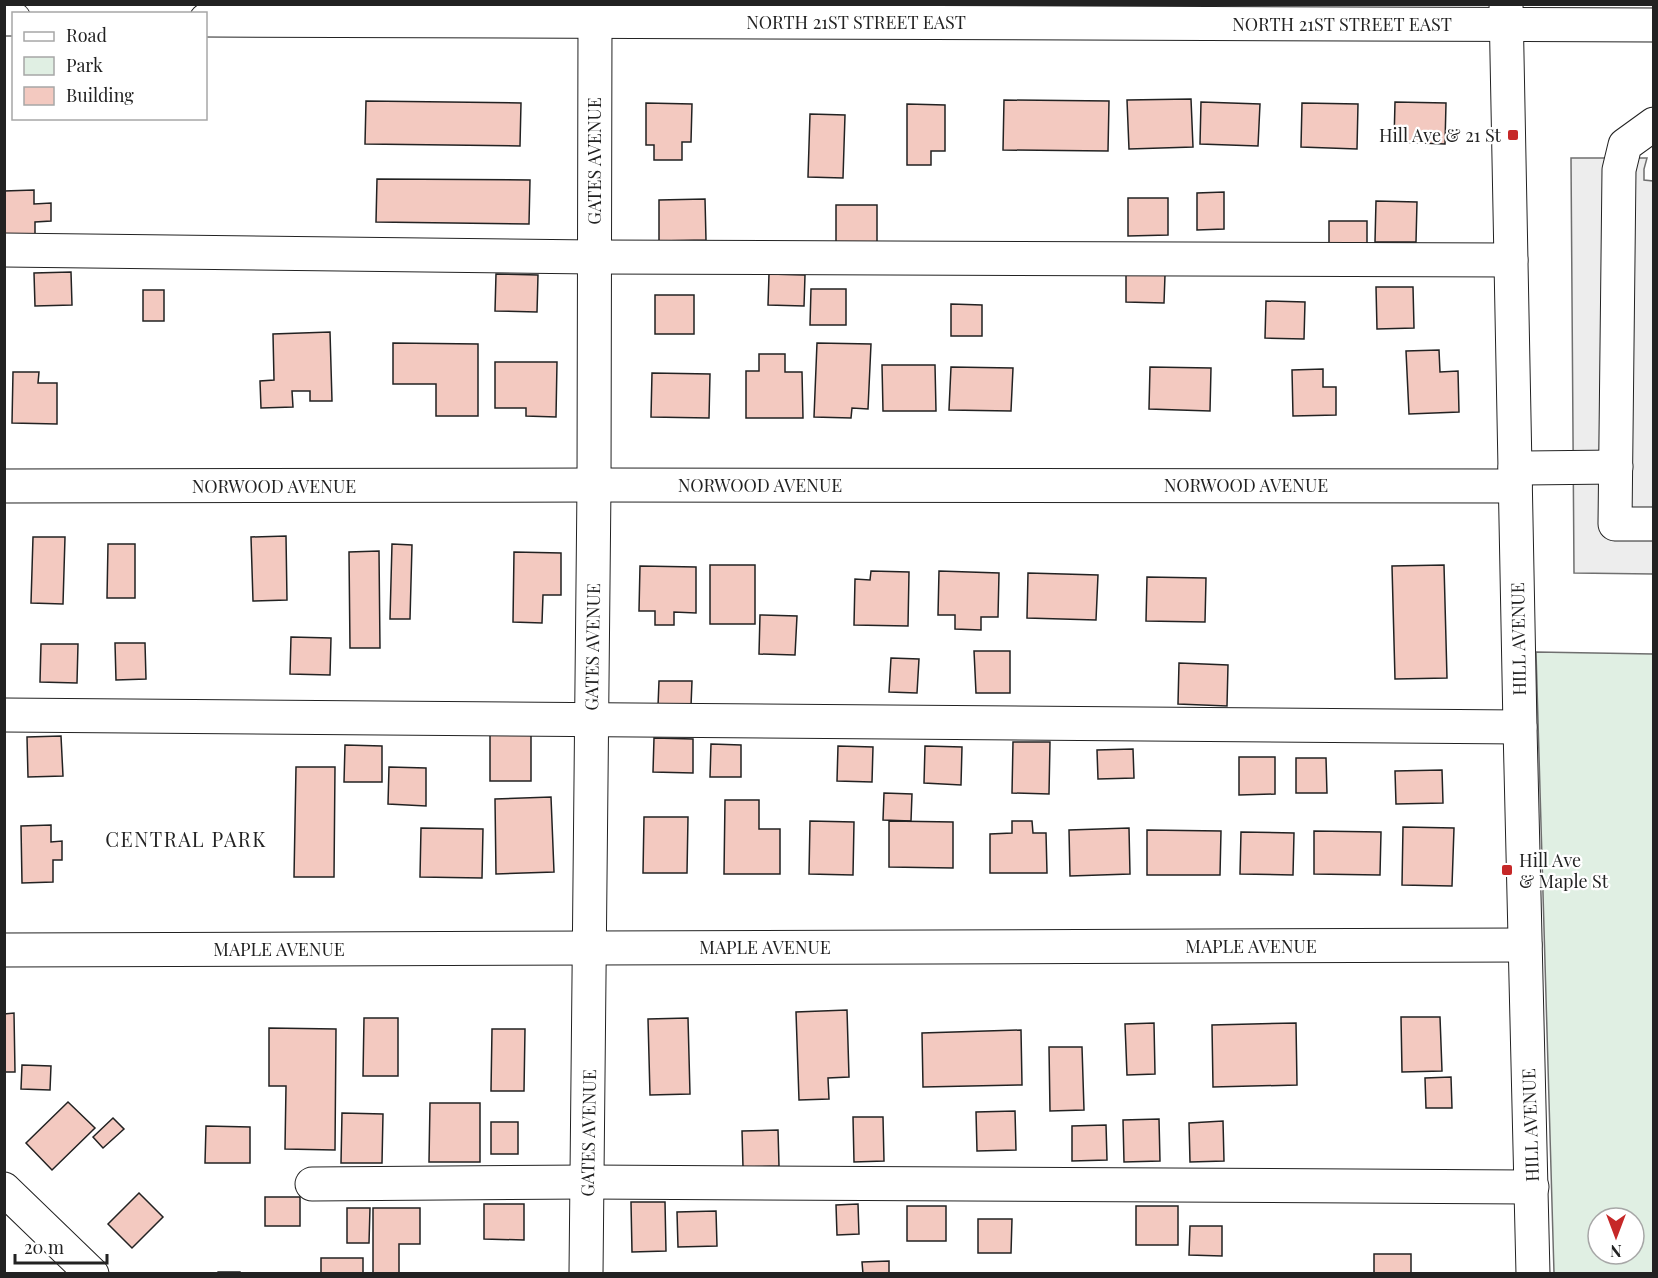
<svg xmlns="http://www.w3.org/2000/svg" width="1658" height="1278" font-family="'Playfair Display',serif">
<rect width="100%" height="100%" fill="#fff"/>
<path fill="#e0efe3" stroke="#6f6f6f" stroke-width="1.5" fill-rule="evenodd" d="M1536,652l117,2v619h-99zM1598,1218h36v36h-36z"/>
<path fill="#ededed" stroke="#6f6f6f" stroke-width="1.5" d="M1571,158h76l-3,11v11l9,1v393l-79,-1z"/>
<g fill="#f3c9c0" stroke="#222" stroke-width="1.5">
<path d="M1191,99l2,48 -64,2 -2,-49z"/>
<path d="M1004,100l105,1 -1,50 -105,-1z"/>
<path d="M366,101l155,2 -1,43 -155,-2z"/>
<path d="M1201,102l59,2 -2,42 -58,-2z"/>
<path d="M1395,102l51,1 -1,41 -51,-2z"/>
<path d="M646,103l46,1 -1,38h-9v18h-28v-15h-8z"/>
<path d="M1302,103l56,1 -1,45 -56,-2z"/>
<path d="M907,104l38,1v46h-14v14h-24z"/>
<path d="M810,114l35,1 -2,63 -35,-1z"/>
<path d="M377,179l153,1 -1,44 -153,-2z"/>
<path d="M34,190v14l17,-1v18l-16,1v17h-31v-48z"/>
<path d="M1224,192v37l-27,1v-37z"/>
<path d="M1128,198h40v37l-40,1z"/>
<path d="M705,199l1,41 -47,1v-41z"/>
<path d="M1376,201l41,1 -1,40h-41z"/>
<rect x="836" y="205" width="41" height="37"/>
<path d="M1329,221h38v27l-38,1z"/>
<path d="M71,272l1,33 -37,1 -1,-33z"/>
<path d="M496,274l42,1 -1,37 -42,-1z"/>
<path d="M769,274l36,1 -1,31 -36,-1z"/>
<path d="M1126,274l39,1 -1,28 -38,-1z"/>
<path d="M1376,287h37l1,41 -37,1z"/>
<path d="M811,289h35v36h-36z"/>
<rect x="143" y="290" width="21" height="31"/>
<rect x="655" y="295" width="39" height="39"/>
<path d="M1266,301l39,1 -1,37 -39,-1z"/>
<path d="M951,304l31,1v31h-31z"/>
<path d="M330,332l2,69h-22v-10h-18l1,16 -32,1 -1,-27 14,-1 -1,-46z"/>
<path d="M393,343l85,1v72h-42v-32h-43z"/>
<path d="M817,343l54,1 -3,65 -16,-1 -1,10 -37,-1z"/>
<path d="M1439,350l1,22 18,-1 1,41 -50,2 -3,-63z"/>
<path d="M759,354h26v18h17l1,46h-57v-47h13z"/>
<path d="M495,362h62l-1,55 -30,-1v-8h-31z"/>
<path d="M882,365h53l1,46h-53z"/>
<path d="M951,367l62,1 -2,43 -62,-1z"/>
<path d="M1150,367l61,1 -1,43 -61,-2z"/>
<path d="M1323,369v18h13v28l-43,1 -1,-46z"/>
<path d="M13,372h26l-1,11h19v41l-45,-1z"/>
<path d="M652,373l58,1 -1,44 -58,-1z"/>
<path d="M286,536l1,64 -34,1 -2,-64z"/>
<path d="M33,537h32l-2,67 -32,-1z"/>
<path d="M108,544h27v54h-28z"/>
<path d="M392,544l20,1 -2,74h-20z"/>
<path d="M379,551l1,97h-30l-1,-96z"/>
<path d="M514,552l47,1v42h-18l-1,28 -29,-1z"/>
<rect x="710" y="565" width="45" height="59"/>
<path d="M1444,565l3,113 -52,1 -3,-113z"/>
<path d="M640,566l56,1v46l-22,-1v13h-19v-14h-16z"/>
<path d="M871,571l38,1 -1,54 -54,-1 1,-46 15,1z"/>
<path d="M939,571l60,2 -1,44h-17v13l-26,-1v-14h-17z"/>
<path d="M1028,573l70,2 -2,45 -69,-2z"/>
<path d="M1147,577l59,1 -1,44 -59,-1z"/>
<path d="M760,615l37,1 -2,39 -36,-1z"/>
<path d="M291,637l40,1 -1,37 -40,-1z"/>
<path d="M115,643h30l1,36 -30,1z"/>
<path d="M41,644h37l-1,39 -37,-1z"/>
<path d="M974,651h36v42h-34z"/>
<path d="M891,658l28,1 -2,34 -28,-1z"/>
<path d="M1179,663l49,2 -1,41 -49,-2z"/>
<path d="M659,681h33l-1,25h-33z"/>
<path d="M531,734v47h-41v-46z"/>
<path d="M61,736l2,40 -35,1 -1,-40z"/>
<path d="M654,738l39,1v34l-40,-1z"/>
<path d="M1013,742h37l-1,52 -37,-1z"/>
<path d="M711,744l30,1v32h-31z"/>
<path d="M345,745l37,1v36h-38z"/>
<path d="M838,746l35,1 -1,35 -35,-1z"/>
<path d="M925,746l37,1 -1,38 -37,-2z"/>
<path d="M1133,749l1,29 -36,1 -1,-29z"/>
<path d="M1239,757h36v37l-36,1z"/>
<path d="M1296,758h30l1,35h-31z"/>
<path d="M296,767h39l-1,110h-40z"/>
<path d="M389,767l37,1v38l-38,-2z"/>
<path d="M1442,770l1,33 -47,1 -1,-33z"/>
<path d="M884,793l28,1 -1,27 -28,-1z"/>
<path d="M551,797l3,75 -58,2 -1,-75z"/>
<path d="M725,800h34v29h21v45h-56z"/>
<path d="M644,817h44l-1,56h-44z"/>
<path d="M810,821l44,1 -1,53 -44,-1z"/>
<path d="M889,821l64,1v46l-64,-1z"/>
<path d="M1012,821h20l1,12h13l1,40h-57v-39l22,-1z"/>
<path d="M51,825v17l11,-1v19h-9v22l-31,1 -1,-57z"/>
<path d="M1403,827l51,1 -2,58 -50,-1z"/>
<path d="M421,828l62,1 -1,49 -62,-1z"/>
<path d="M1129,828l1,46 -60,2 -1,-46z"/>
<path d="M1147,830l74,1 -1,44h-73z"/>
<path d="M1314,831l67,1 -1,43 -66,-1z"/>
<path d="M1241,832l53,1 -1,42 -53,-1z"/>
<path d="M847,1010l2,67 -21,1 1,21 -30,1 -3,-88z"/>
<path d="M14,1013l1,59h-11v-58z"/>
<path d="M1401,1017h39l2,54 -40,1z"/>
<path d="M364,1018h34v58h-35z"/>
<path d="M688,1018l2,76 -40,1 -2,-76z"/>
<path d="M1154,1023l1,51 -28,1 -2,-51z"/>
<path d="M1296,1023l1,62 -84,2 -1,-62z"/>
<path d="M269,1028l67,1 -1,121 -50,-1 1,-63h-17z"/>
<path d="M492,1029h33l-1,62h-33z"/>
<path d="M1021,1030l1,55 -99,2 -1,-54z"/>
<path d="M1049,1047h33l2,63 -34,1z"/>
<path d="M22,1065l29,1 -1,24 -29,-1z"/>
<path d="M1451,1077l1,31h-26l-1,-30z"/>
<path d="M68,1102l27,26 -43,42 -26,-27z"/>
<path d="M430,1103h50v59h-51z"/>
<path d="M1015,1111l1,39 -39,1 -1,-39z"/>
<path d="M342,1113l41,1 -1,49h-41z"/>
<path d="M853,1117h30l1,44 -30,1z"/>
<path d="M113,1118l11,11 -21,19 -10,-11z"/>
<path d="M1159,1119l1,42 -36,1 -1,-42z"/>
<path d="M1223,1121l1,40 -34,1 -1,-39z"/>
<rect x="491" y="1122" width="27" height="32"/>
<path d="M1106,1125l1,35 -35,1v-35z"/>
<path d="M206,1126l44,1v36h-45z"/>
<path d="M778,1130l1,36 -36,1 -1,-36z"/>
<path d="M139,1193l24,24 -31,31 -24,-24z"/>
<rect x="265" y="1197" width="35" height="29"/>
<path d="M631,1202h34l1,49 -34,1z"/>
<path d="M484,1204h40v36l-40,-1z"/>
<path d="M858,1204l1,30 -22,1 -1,-30z"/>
<rect x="907" y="1206" width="39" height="35"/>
<rect x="1136" y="1206" width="42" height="39"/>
<path d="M347,1208h23l-1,35h-22z"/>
<path d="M373,1208h47v36h-21v30h-26z"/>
<path d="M716,1211l1,35 -39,1 -1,-35z"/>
<path d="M978,1219h34l-1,34h-33z"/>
<path d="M1190,1226h32v30l-33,-1z"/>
<rect x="1374" y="1254" width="37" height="20"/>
<rect x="321" y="1258" width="42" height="16"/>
<path d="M889,1261v13h-26l-1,-12z"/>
<path d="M218,1272h22l2,2h-25z"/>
</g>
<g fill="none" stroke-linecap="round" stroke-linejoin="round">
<defs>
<g id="minor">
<path d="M1506,4l14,723 13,547"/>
<path d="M4,19h10"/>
<path d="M206,20l1448,5"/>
<path d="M1654,124l-29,21 -6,25 -4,354h39"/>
<path d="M4,250l590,7 917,3"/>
<path d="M1515,468l101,-1"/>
<path d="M4,486l590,-1 921,1"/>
<path d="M4,715l1516,12"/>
<path d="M4,950l1521,-5"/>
<path d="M312,1184l275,-2 945,5"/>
<path d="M4,1189l88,85"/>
<path d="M586,1274l8,-789 1,-464"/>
</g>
</defs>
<use href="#minor" stroke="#222" stroke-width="35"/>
<use href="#minor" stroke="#fff" stroke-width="33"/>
</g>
<g fill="#c62828" stroke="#fff" stroke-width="2">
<rect x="1507" y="129" width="12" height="12" rx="3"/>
<rect x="1501" y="864" width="12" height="12" rx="3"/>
</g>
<g text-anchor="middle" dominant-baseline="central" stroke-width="4.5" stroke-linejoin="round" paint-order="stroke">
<g font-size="18" fill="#222" stroke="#fff">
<text x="856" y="22">NORTH 21ST STREET EAST</text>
<text x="1342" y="24">NORTH 21ST STREET EAST</text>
<text transform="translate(594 161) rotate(-90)">GATES AVENUE</text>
<text x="760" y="485">NORWOOD AVENUE</text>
<text x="1246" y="485">NORWOOD AVENUE</text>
<text x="274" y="486">NORWOOD AVENUE</text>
<text transform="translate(1518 639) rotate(-91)">HILL AVENUE</text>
<text transform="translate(592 647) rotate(-89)">GATES AVENUE</text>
<text x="1251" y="946">MAPLE AVENUE</text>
<text x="765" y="947">MAPLE AVENUE</text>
<text x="279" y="949">MAPLE AVENUE</text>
<text transform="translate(1530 1125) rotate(-92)">HILL AVENUE</text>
<text transform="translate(588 1133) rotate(-89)">GATES AVENUE</text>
</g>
<g font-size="18" fill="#222" stroke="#fff" text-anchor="end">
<text x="1501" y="135">Hill Ave &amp; 21 St</text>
<text x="1519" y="860" text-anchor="start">Hill Ave<tspan x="1519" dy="21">&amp; Maple St</tspan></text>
</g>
<g font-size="20" letter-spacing="1.5" fill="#222" stroke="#fff">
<text x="186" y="838">CENTRAL PARK</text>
</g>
</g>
<rect width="1658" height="1278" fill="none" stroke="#222222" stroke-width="12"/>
<rect x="12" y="12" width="195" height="108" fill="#ffffff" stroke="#a7a7a7" stroke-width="1.5"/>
<rect x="24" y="32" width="30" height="9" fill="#ffffff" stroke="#a7a7a7" stroke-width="1.5"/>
<text x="66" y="42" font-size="18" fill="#222222">Road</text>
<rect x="24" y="57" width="30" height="18" fill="#e0efe3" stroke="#a7a7a7" stroke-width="1.5"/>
<text x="66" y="72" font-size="18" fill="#222222">Park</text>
<rect x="24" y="87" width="30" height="18" fill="#f3c9c0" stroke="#a7a7a7" stroke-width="1.5"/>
<text x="66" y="102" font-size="18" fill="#222222">Building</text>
<g transform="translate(1616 1236) rotate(180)"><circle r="28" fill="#ffffff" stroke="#a7a7a7" stroke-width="1.5"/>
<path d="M0-4.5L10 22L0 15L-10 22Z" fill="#c62828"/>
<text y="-9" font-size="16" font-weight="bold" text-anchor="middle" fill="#222222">N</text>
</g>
<path d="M15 1254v9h92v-9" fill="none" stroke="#222222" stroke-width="3"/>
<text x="24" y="1254" font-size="18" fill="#222222" stroke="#ffffff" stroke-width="4.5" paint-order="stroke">20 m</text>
</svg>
